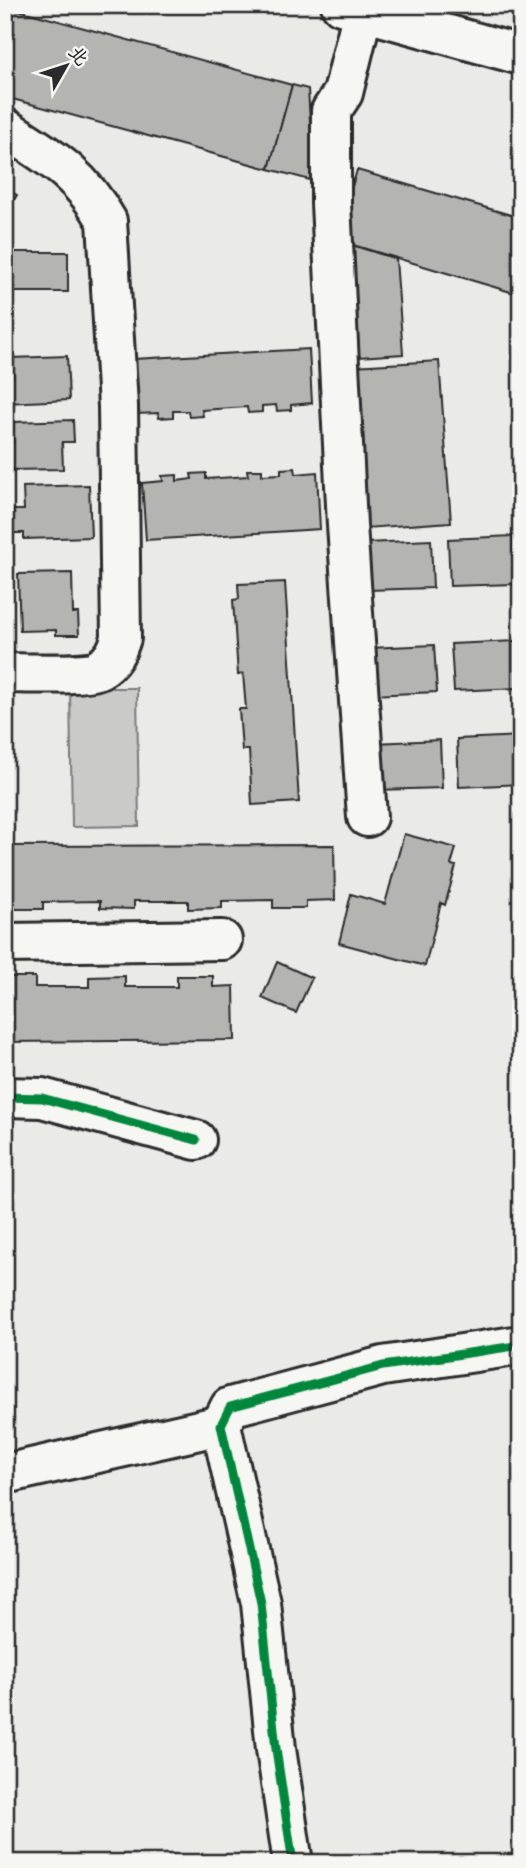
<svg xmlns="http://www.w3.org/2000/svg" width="526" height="1868" font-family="'Shantell Sans','LXGW WenKai TC',sans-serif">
<rect width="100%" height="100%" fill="#eaeae6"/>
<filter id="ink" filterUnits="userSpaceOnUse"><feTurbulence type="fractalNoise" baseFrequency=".0143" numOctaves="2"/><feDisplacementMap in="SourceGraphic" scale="14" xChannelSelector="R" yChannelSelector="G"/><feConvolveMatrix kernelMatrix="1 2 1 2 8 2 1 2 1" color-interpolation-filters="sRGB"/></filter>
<g filter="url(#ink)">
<path fill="#cacac7" stroke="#7a7a79" stroke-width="2" d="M70,688h67l2,138 -67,1z"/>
<g fill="#b4b4b1" stroke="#2b2b2b" stroke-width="2">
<path d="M15,9l277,76 -23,84 -264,-72v-52z"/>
<path d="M292,85l16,4 5,81 -3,10 -41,-11z"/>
<path d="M357,170l164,48v77l-185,-55z"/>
<path d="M5,188l12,7 -12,18z"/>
<path d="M336,240l60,19 7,95 -59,4z"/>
<path d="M10,252h58v40h-63v-21h5z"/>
<path d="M309,349l3,54 -21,2v5l-14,1 -1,-6 -14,1v6l-14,1 -1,-6 -45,3 1,6 -14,1 -1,-6h-15v6l-14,1 -1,-5 -21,1 -3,-55z"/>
<path d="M67,356l2,44 -63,3 -1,-26h8l-1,-19z"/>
<path d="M439,361l12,161 -86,6 -12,-162z"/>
<path d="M73,420l1,22h-12l1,27 -53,1v-27h3v-21z"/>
<path d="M295,468l1,6 21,-2 3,57 -174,11 -4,-57 21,-2 -1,-5 15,-1v6l15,-2 -1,-5 15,-1v6l42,-3 -1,-6h15v5l19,-1v-5z"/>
<path d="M89,485l2,52 -67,2v-6h-11l-1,-23h12l-1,-23z"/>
<path d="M513,536l2,48 -65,2 -2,-47z"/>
<path d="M431,540l2,48 -65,2 -2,-47z"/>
<path d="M72,573l1,40h5l1,22h-23v-5l-36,1 -2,-57z"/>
<path d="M285,582l14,220 -47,3 -3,-55h-7l-3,-41h7l-3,-35 -5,1 -5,-75 6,-1 -1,-15z"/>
<path d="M516,641l2,47 -64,3 -3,-47z"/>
<path d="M434,645l3,47 -66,3 -2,-47z"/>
<path d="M521,736v48l-62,3 -2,-48z"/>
<path d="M440,740l2,48 -65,2 -2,-47z"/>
<path d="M404,834l52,14 -5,17 5,1 -11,39 -4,-2 -16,63 -86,-23 12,-49 34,10z"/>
<path d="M334,845l1,55 -29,1v7h-33v-8l-51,1v7l-34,1v-8h-54v8l-34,-1v-7l-57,1v7h-33v-7h-5v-56z"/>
<path d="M277,962l35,16 -16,35 -34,-15z"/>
<path d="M125,976v11h52v-11h36v11l21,-1 1,54 -230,2v-65h30v10h54v-10z"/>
</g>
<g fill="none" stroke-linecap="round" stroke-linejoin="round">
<defs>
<g id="minor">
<path d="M363,11l-20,82 -12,18v92l16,322 20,292"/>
<path d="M5,128c45,29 75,45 102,93l11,185 3,232c-4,13 -9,24 -22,31 -11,7 -77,4 -94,4"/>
<path d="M5,943l217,-3"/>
<path d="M5,1097l37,1 154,42"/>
<path d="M5,1474l216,-49"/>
<path d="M293,1863l-17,-114 -15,-146 -40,-178 9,-18 153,-41 138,-21"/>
</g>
<path id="major" d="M341,5l180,50"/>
</defs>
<use href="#minor" stroke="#2b2b2b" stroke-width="44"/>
<use href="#major" stroke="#2b2b2b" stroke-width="44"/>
<use href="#minor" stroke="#f6f6f2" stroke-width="38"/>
<use href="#major" stroke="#f6f6f2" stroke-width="38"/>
<defs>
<g id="cycleway">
<path d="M5,1097l37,1 154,42"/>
<path d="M293,1863l-17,-114 -15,-146 -40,-178 9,-18 153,-41 138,-21"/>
</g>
</defs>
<use href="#cycleway" stroke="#f6f6f2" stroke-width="13"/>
<use href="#cycleway" stroke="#00873e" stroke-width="9"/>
</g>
</g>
<rect width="526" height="1868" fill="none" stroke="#f6f6f2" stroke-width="28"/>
<rect x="14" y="14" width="498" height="1840" fill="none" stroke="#2b2b2b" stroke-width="2.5" filter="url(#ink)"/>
<g transform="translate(66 66) rotate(51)" stroke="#f6f6f2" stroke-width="5" paint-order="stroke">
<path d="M0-5L12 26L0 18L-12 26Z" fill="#2b2b2b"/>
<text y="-10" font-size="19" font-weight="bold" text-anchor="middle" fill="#2b2b2b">北</text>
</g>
</svg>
